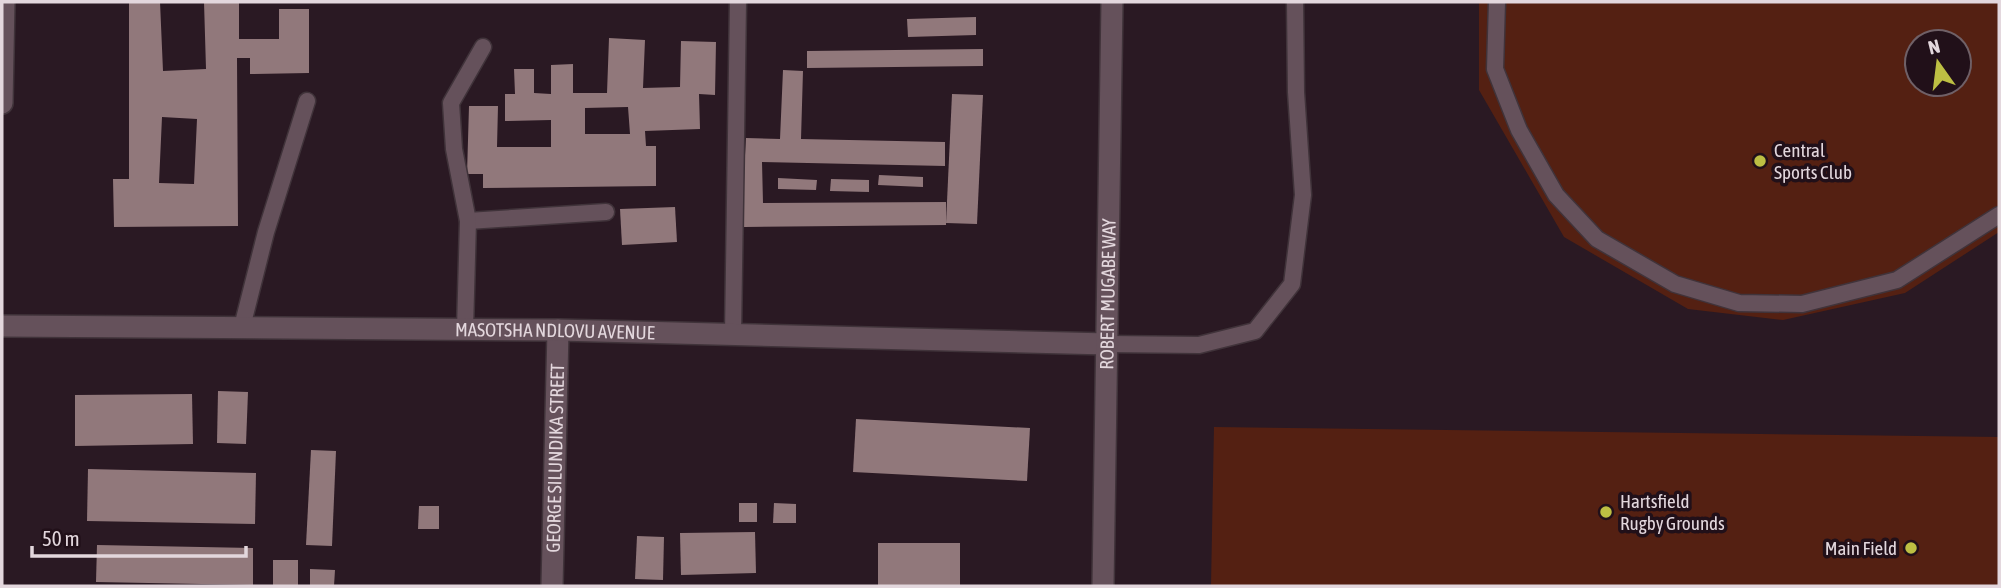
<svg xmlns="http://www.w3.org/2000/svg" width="2001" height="588" font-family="'Asap Condensed',sans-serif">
<rect width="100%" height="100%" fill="#2a1923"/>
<g fill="#542012" fill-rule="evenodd">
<path d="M1479,2h520v230l-94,61 -122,27 -95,-11 -124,-72 -85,-147zM1917,42h42v42h-42z"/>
<path d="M1214,427l785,10v149h-788z"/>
</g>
<g fill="#91787b" fill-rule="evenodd">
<path d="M129,2h31l3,69 43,-2 -2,-67h35v37h40v-30h30v64l-59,1v-16h-13l1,168 -124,1 -1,-48h16zM162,117l35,2 -3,65 -35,-1z"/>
<path d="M976,17v18l-68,2 -1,-18z"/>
<path d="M609,38l36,2 -2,48 37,-1 1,-46 35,1 -1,53 -16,-1 1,35 -55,2 1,15h10v40l-173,2v-14h-16l2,-68h29l-1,41h54v-27l-46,1v-27h10l-1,-25h20v24l17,1v-29l22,-1v29h34zM628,107l2,27h-45v-26z"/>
<path d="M983,49v17l-176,2v-17z"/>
<path d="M783,70l20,1 -2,68 144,3v24l-183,-4 1,41 183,-1v23l-202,2 -4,-72h5l1,-17 34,1z"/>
<path d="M952,94l31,1 -6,129 -31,-1z"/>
<path d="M879,175l44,2v10l-45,-2z"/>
<path d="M778,178l39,2 -1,10 -38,-1z"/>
<path d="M831,179l38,1v12l-39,-1z"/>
<path d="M675,207l2,35 -55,3 -2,-36z"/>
<path d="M218,391l30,1 -2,52 -29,-1z"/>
<path d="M192,394l1,50 -118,2v-51z"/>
<path d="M856,419l174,9 -3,53 -174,-9z"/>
<path d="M311,450l25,1 -4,95 -26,-1z"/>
<path d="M88,469l168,4 -1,51 -168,-3z"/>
<rect x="739" y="503" width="18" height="19"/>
<path d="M774,503l22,1v19h-23z"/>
<path d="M419,506h20v23h-21z"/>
<path d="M755,532l1,41 -75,2 -1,-42z"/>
<path d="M637,536l27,1 -1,43 -28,-1z"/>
<rect x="878" y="543" width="82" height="43"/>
<path d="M97,545l156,3v37l-157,-3z"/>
<rect x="273" y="560" width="25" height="26"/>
<path d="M310,569l25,1 -1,16h-24z"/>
</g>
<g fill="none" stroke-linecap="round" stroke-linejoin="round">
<defs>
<g id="lane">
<path d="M1497,2l-2,67 24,61 37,65 41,44 78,45 64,19 63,1 95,-24 102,-65"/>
<path d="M468,221l138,-9"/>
<path d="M242,327l24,-95 41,-131"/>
<path d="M465,329l3,-108 -14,-72 -3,-46 32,-56"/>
<path d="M733,334l5,-332"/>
<path d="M1108,344l91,1 56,-14 37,-47 11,-89 -7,-103 -1,-90"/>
</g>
<g id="street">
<path id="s1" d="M552,586l6,-256"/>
</g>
<g id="secondary">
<path d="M2,103l2,-101"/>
<path id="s2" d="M2,326l556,4 550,14"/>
<path id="s3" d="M1103,586l9,-584"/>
</g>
</defs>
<use href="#lane" stroke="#40333a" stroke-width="19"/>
<use href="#street" stroke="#40333a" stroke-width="24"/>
<use href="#secondary" stroke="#40333a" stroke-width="24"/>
<use href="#lane" stroke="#65515b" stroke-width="16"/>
<use href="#street" stroke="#65515b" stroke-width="21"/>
<use href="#secondary" stroke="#65515b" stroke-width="21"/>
</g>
<g fill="#bdbf43" stroke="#211019" stroke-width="2.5">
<circle cx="1760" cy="161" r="7"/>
<circle cx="1606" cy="512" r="7"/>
<circle cx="1911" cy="548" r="7"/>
</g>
<g text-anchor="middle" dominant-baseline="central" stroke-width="7" stroke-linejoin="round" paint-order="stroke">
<g font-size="19" fill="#e3d7dd" stroke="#211019" text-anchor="start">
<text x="1774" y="150">Central<tspan x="1774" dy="22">Sports Club</tspan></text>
<text x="1620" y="501">Hartsfield<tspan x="1620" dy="22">Rugby Grounds</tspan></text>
<text x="1897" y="548" text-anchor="end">Main Field</text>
</g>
<g font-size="19" fill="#e3d7dd" stroke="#211019">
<text stroke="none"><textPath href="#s3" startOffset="292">ROBERT MUGABE WAY</textPath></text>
<text stroke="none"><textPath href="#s2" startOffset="553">MASOTSHA NDLOVU AVENUE</textPath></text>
<text stroke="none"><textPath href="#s1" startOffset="128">GEORGE SILUNDIKA STREET</textPath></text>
</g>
</g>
<rect width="2001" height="588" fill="none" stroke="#e3d7dd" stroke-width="7"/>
<g transform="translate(1938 63) rotate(346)"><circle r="33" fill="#211019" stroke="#6f6067" stroke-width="2"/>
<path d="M0-5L12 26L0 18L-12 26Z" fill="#bdbf43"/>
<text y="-10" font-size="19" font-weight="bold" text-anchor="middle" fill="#e3d7dd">N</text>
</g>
<path d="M32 546v10h214v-10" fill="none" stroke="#e3d7dd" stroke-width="3.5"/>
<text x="42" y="546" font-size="21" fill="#e3d7dd" stroke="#211019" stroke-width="5" paint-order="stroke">50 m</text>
</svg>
